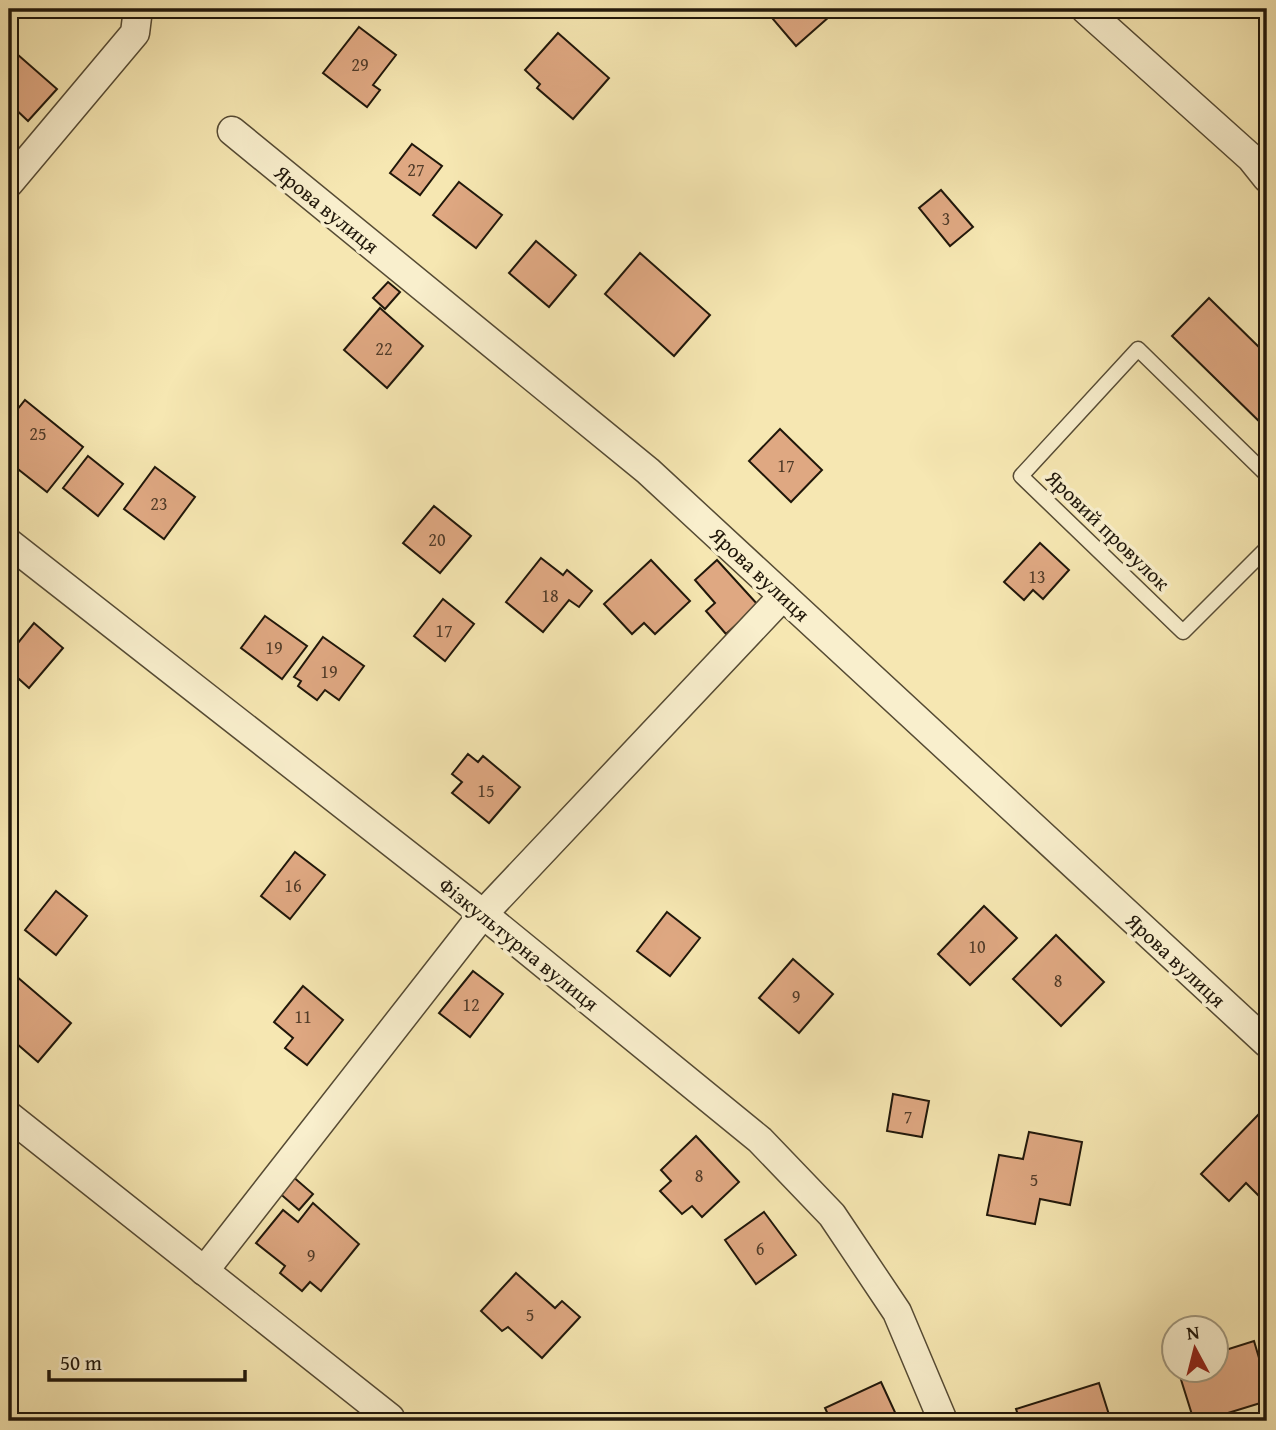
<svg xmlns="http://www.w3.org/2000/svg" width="1276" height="1430" font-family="'Gentium Book Plus',serif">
<rect width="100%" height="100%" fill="#f6e7b2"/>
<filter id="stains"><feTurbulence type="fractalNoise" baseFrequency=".00286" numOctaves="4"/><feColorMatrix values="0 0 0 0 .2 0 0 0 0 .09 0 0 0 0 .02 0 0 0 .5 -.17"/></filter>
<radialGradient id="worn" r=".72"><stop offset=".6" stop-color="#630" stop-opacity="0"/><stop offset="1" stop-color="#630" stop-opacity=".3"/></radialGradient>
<g fill="#dfa882" stroke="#20170a" stroke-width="2">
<path d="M783,9h55l-42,37 -24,-28z"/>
<path d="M359,27l37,28 -23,30 7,5 -13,17 -44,-34z"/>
<path d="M558,33l51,45 -36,41 -36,-31 3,-4 -15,-14z"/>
<path d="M9,47l48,42 -29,32 -19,-18z"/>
<path d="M412,144l30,22 -22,29 -30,-22z"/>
<path d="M459,182l43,33 -26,33 -43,-33z"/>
<path d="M941,190l32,37 -23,19 -31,-38z"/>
<path d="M536,241l40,34 -27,32 -40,-34z"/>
<path d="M640,253l70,62 -36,41 -69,-62z"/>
<path d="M388,282l12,10 -15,17 -12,-11z"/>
<path d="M1209,298l58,57v74l-95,-93z"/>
<path d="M380,308l43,38 -36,42 -43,-38z"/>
<path d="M25,400l58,47 -36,45 -38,-30v-42z"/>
<path d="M780,429l42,41 -31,32 -42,-41z"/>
<path d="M88,456l35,28 -25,32 -35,-28z"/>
<path d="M155,467l40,30 -31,42 -40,-30z"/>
<path d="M434,506l37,30 -31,37 -37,-30z"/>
<path d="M1040,543l29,27 -26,29 -10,-9 -9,10 -20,-18z"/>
<path d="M541,558l22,17 4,-5 25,21 -13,16 -10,-7 -26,32 -37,-30z"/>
<path d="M651,560l39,41 -35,33 -11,-11 -12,11 -28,-30z"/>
<path d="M717,560l41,45 -32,29 -20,-23 9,-8 -20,-23z"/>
<path d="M443,599l31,25 -29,37 -31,-25z"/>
<path d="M265,616l42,30 -25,33 -41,-31z"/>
<path d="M34,623l29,25 -34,40 -20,-18v-16z"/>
<path d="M323,637l41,29 -25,34 -14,-10 -8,10 -19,-14 3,-5 -7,-4z"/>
<path d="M468,754l10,8 5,-6 37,31 -31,36 -37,-30 10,-11 -10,-8z"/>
<path d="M295,852l30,23 -35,44 -29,-23z"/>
<path d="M56,891l31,25 -31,39 -31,-25z"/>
<path d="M984,906l33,32 -47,47 -32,-31z"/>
<path d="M667,912l33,26 -30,38 -33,-25z"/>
<path d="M1056,935l48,47 -43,44 -48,-47z"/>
<path d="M793,959l40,35 -34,39 -40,-35z"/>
<path d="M9,970l62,53 -33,39 -29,-25z"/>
<path d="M473,971l30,23 -33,43 -31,-24z"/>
<path d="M303,986l40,34 -36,45 -22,-17 8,-10 -19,-16z"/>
<path d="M893,1094l36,7 -7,36 -35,-6z"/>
<path d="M1258,1115l9,9v64l-8,8 -13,-13 -17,18 -28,-27z"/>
<path d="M1029,1132l53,10 -12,63 -30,-6 -5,25 -48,-9 12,-60 24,4z"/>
<path d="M696,1136l43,46 -37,35 -10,-11 -10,8 -22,-23 11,-10 -10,-11z"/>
<path d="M291,1175l22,19 -14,16 -22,-19z"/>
<path d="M313,1203l46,41 -38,47 -11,-9 -8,9 -22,-18 5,-7 -29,-23 27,-33 15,12z"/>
<path d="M764,1212l32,43 -40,29 -31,-44z"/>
<path d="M516,1273l39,35 7,-7 18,16 -38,41 -34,-31 -6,4 -21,-20z"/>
<path d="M1254,1341l13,44v16l-65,20h-8l-16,-51h38v-17z"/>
<path d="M881,1382l18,39h-68l-6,-13z"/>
<path d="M1099,1383l12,38h-91l-4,-12z"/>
</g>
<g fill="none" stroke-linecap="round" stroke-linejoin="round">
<defs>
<path id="lane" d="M1267,475l-129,-126 -117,127 162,156 84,-84"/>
<g id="street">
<path d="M1085,9l166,149 16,20"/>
<path d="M232,131l416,340 619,572"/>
<path d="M9,183l126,-150 3,-24"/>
<path d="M9,543l474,371 277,226 72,75 65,97 46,109"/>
<path d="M9,1116l381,302"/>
<path d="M204,1271l279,-357 300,-318"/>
</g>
</defs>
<use href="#lane" stroke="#564b34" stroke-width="17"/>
<use href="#street" stroke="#564b34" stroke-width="31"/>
<use href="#lane" stroke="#f9efcd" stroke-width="14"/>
<use href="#street" stroke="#f9efcd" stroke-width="28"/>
</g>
<g text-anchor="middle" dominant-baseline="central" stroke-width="7" stroke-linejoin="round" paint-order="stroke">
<g font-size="18" fill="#503b28">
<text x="360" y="64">29</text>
<text x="416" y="169">27</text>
<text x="946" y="218">3</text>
<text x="384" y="348">22</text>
<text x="38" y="433">25</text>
<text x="786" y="465">17</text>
<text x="159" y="503">23</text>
<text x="437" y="539">20</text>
<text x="1037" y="576">13</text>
<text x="550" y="595">18</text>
<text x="444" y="630">17</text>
<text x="274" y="647">19</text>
<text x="329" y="671">19</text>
<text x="486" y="790">15</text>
<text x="293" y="885">16</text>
<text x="977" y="946">10</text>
<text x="1058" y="980">8</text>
<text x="796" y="996">9</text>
<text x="471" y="1004">12</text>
<text x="303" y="1016">11</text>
<text x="908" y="1116">7</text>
<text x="699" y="1175">8</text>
<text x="1034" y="1179">5</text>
<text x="760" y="1248">6</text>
<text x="311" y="1255">9</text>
<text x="530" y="1314">5</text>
</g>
<g font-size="21" fill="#20170a" stroke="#f9efcd">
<text transform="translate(327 209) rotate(39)">Ярова вулиця</text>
<text transform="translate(1108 530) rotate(44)">Яровий провулок</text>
<text transform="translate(760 574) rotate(43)">Ярова вулиця</text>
<text transform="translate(519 944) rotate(39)">Фізкультурна вулиця</text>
<text transform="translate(1176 960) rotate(43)">Ярова вулиця</text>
</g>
</g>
<rect width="1276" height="1430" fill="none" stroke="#f6e7b2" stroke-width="35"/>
<rect x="10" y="10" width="1255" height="1409" fill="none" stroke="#20170a" stroke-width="3.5"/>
<rect x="18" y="18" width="1241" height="1395" fill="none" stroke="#20170a" stroke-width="2"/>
<g transform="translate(1195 1349) rotate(353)"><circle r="33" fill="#f9efcd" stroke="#a2997f" stroke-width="2"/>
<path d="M0-5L12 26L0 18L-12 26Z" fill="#8f2418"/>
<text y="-10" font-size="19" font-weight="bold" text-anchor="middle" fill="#20170a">N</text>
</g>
<path d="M49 1370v10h196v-10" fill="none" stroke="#20170a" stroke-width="3.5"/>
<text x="60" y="1370" font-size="21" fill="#20170a" stroke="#f9efcd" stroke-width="5" paint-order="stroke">50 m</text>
<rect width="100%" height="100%" filter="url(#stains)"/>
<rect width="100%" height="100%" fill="url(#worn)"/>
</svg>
